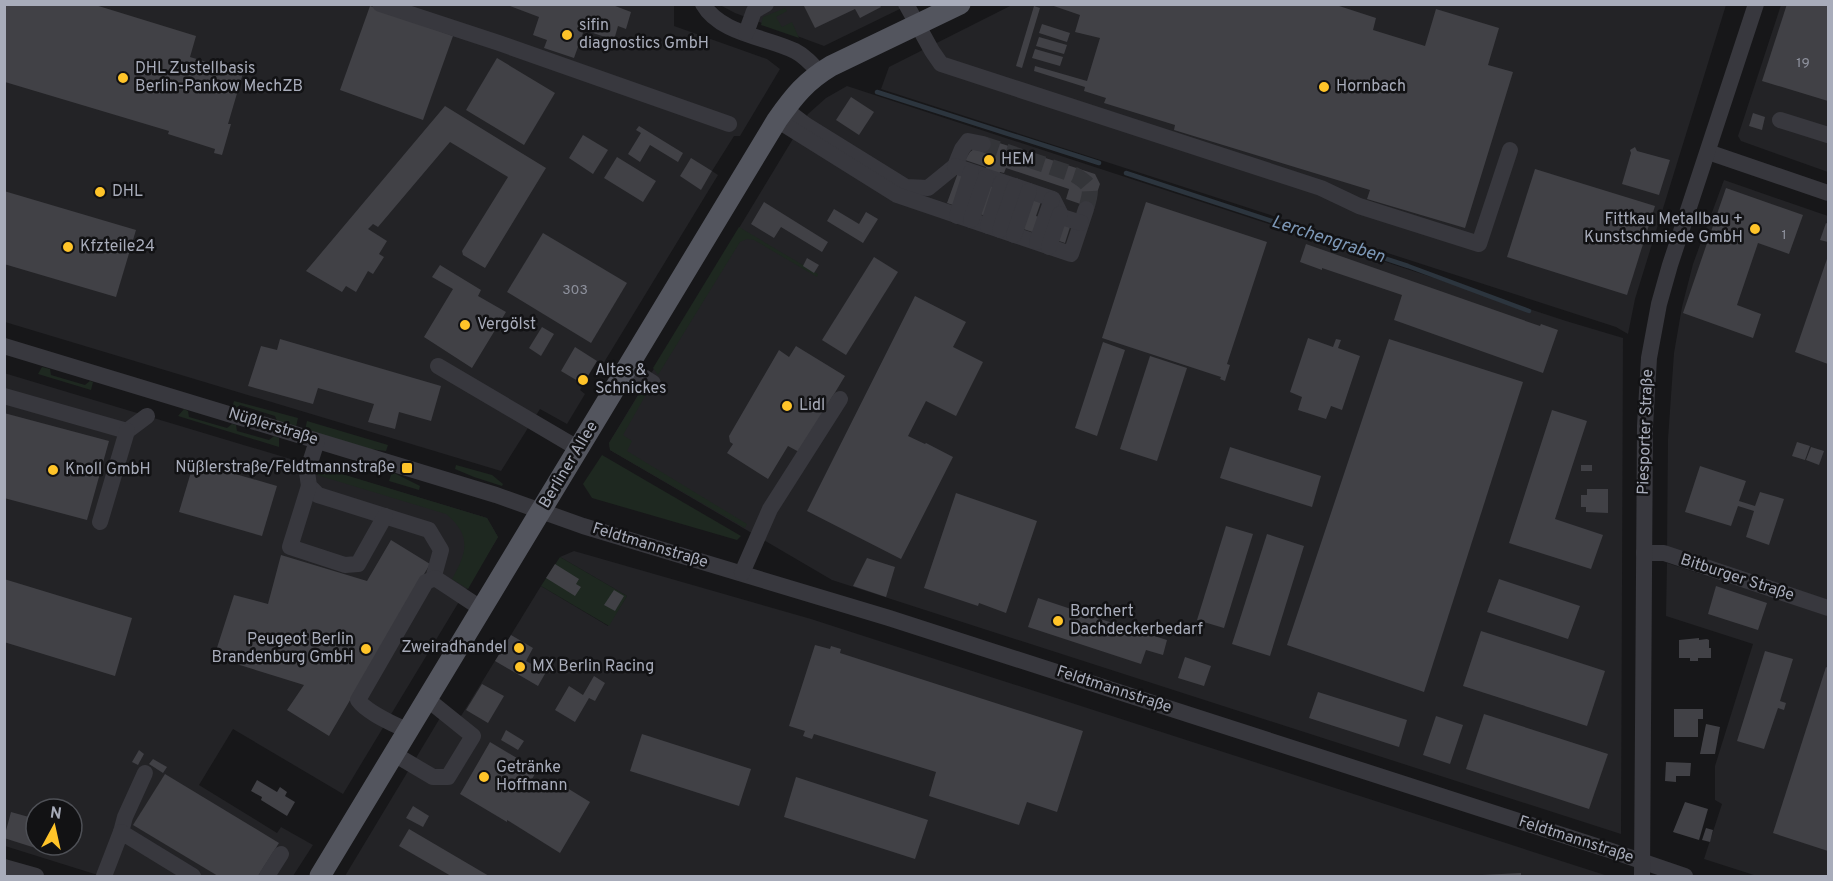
<svg xmlns="http://www.w3.org/2000/svg" width="1833" height="881" font-family="Overpass,sans-serif">
<rect width="100%" height="100%" fill="#171719"/>
<g fill="#232326" fill-rule="evenodd">
<path d="M4,5h670v21l93,33 13,10 -40,67h-6l-22,35 6,4 -115,189 -6,-3 -17,29 5,4 -18,30 -27,-15 -39,62 -496,-149z"/>
<path d="M720,5h188l-84,41 -89,-33z"/>
<path d="M1012,5h714l-91,294 -7,35 -12,-7 -735,-238 8,-22z"/>
<path d="M1781,5h47v167l-87,-31 -3,-5z"/>
<path d="M847,86l719,235 57,17 -2,496 -789,-254 -222,-130 -1,-7 199,-329 18,-16z"/>
<path d="M1724,180l104,36v384l-161,-51 1,-110 6,-86 8,-46 11,-43z"/>
<path d="M4,373l483,145 11,19 -155,257 -110,-65 -34,56 78,48 4,-6 32,18 -20,31h-192l-96,-30zM36,809h36v36h-36z"/>
<path d="M574,551l237,68 797,257h-1263l101,-168 15,8 80,-130 67,40 19,-30 -67,-39z"/>
<path d="M1667,563l161,52v261h-71l-53,-17 18,-55 -7,-4v-34l38,-122 -87,-28z"/>
</g>
<g fill="#1e2820">
<path d="M785,8l2,3 -11,6 6,10 10,-5 7,16 -38,-13 2,-8z"/>
<path d="M739,227l79,47 -1,3 -63,-37 -7,-1 -7,3 -82,133 -5,-7z"/>
<path d="M42,367l8,2 1,6 34,10 5,-4 3,1 -2,8 -53,-16z"/>
<path d="M643,388l5,3 -25,44 9,6 -5,10 120,73 -2,4 -135,-78 -1,-7z"/>
<path d="M234,401l64,17 -2,9 -19,-6 -2,-5 -35,-11 -5,4 -3,-1z"/>
<path d="M184,409l4,2 1,6 38,11 5,-4 4,1 1,6 32,9 5,-4 5,2v9l-101,-31z"/>
<path d="M307,421l81,24 -2,6 -16,-2 -65,-19z"/>
<path d="M602,455l139,81 -4,4 -145,-42 -9,-14z"/>
<path d="M456,465l36,10 11,9 -1,2 -28,-9 -19,-8z"/>
<path d="M319,467l168,51 11,19 -30,52 -16,-10c14,-25 21,-43 -6,-65l-129,-39z"/>
<path d="M392,472l28,14 -1,4 -30,-9z"/>
<path d="M560,557l67,39 -18,30 -68,-40z"/>
</g>
<g fill="none" stroke-linecap="round" stroke-linejoin="round">
<g stroke="#2c353e" stroke-width="4.5">
<path d="M877,92l222,71"/>
<path d="M1126,173l282,93 121,45"/>
</g>
</g>
<g fill="#414146">
<path d="M5,4h87l104,32 -6,21 53,16 -15,51h3l-9,31 -8,-2 1,-4 -47,-15 1,-3 -164,-49z"/>
<path d="M505,4h105l21,8 -5,17 -8,-3 -4,14 -30,-10 -10,28 -30,-10 3,-8 -14,-5 6,-18z"/>
<path d="M803,4h76l2,3 -21,11 -5,-9 -40,19z"/>
<path d="M1048,4h285l43,14 -3,12 52,16 11,-37 63,19 -11,37 25,7 -48,156 -98,-29 3,-9 -196,-60 1,-5 -71,-22 2,-5 -22,-7 1,-4 -51,-16 1,-5 52,15 13,-43 -25,-6 5,-17z"/>
<path d="M1787,4h36l5,2v95l-66,-20z"/>
<path d="M370,6l83,30 -30,84 -83,-30z"/>
<path d="M1034,6l6,2 -18,60 -6,-2z"/>
<path d="M1042,24l28,9 -3,9 -28,-9z"/>
<path d="M1039,37l28,8 -3,9 -28,-8z"/>
<path d="M1035,49l28,8 -3,9 -28,-8z"/>
<path d="M497,58l58,35 -31,52 -58,-35z"/>
<path d="M851,97l23,15 -15,23 -23,-15z"/>
<path d="M445,106l101,62 -61,100 -22,-13 -1,-4 46,-74 -58,-35 -72,85 -5,-3 -5,5 19,12 -8,13 5,3 -11,17 -5,-3 -12,21 -10,-6 -4,6 -36,-21z"/>
<path d="M1753,113l12,4 -3,13 -13,-4z"/>
<path d="M639,126l44,27 -5,9 -28,-17 -10,17 -12,-8 13,-21 -5,-3z"/>
<path d="M583,135l25,15 -15,24 -24,-16z"/>
<path d="M987,139l108,35 5,10 -8,24 -26,-9 3,-10 -63,-21 -2,5 -4,-1 -4,11 46,16 -6,17 34,11 -5,16 -118,-40 12,-33 23,8 4,-11 -21,-7 5,-8z"/>
<path d="M1635,147l2,4 33,9 -11,35 -37,-11 9,-31 -1,-3z"/>
<path d="M617,157l39,24 -13,21 -39,-24z"/>
<path d="M691,158l21,13 -11,19 -21,-14z"/>
<path d="M1535,169l120,37 -28,89 -120,-38z"/>
<path d="M1726,188l77,27 -14,39 -31,-11 -21,62 24,9 -8,24 -70,-25z"/>
<path d="M4,191l132,39 -20,67 -112,-33z"/>
<path d="M764,202l64,40 -6,10 -41,-25 -7,11 -23,-14z"/>
<path d="M1146,202l121,40 -40,122 3,1 -5,16 -5,-2 1,-2 -119,-39z"/>
<path d="M834,209l25,15 7,-12 12,7 -15,24 -36,-22z"/>
<path d="M1826,223l2,1v18l-8,-2z"/>
<path d="M543,233l84,50 -36,60 -84,-51z"/>
<path d="M1306,244l234,82 1,-2 17,6 -15,43 -149,-53 8,-25 -80,-27v2l-22,-8z"/>
<path d="M1828,256v108l-33,-12z"/>
<path d="M874,257l24,15 -52,83 -24,-15z"/>
<path d="M807,258l12,7 -5,8 -11,-7z"/>
<path d="M440,265l41,25 -3,6 28,16 -34,56 -48,-31 29,-48 -21,-12z"/>
<path d="M915,296l51,26 -13,25 30,15 -27,54 -30,-15 -18,35 17,8 1,-1 27,14 -52,102 -94,-48z"/>
<path d="M542,327l12,7 -13,22 -12,-8z"/>
<path d="M1308,338l25,9 3,-8 5,1 -3,8 22,8 -18,54 -11,-4 -5,13 -28,-9 4,-13 -12,-5z"/>
<path d="M280,339l161,47 -10,35 -32,-9 -4,17 -27,-7 6,-18 -56,-16 -5,16 -65,-18 13,-40 16,4z"/>
<path d="M1389,339l134,43 -99,310 -137,-47z"/>
<path d="M1103,342l22,8 -28,86 -22,-8z"/>
<path d="M796,346l49,30 -46,76 -11,-6 -20,33 -41,-26 6,-9 -3,-2 -1,-6 50,-86 10,7z"/>
<path d="M575,347l22,14 -14,23 -22,-13z"/>
<path d="M1150,356l37,12 -30,93 -37,-12z"/>
<path d="M1552,410l35,11 -32,98 48,16 -12,34 -82,-26z"/>
<path d="M4,413l105,28 -22,79 -83,-22z"/>
<path d="M1797,442l13,4 -5,14 -13,-4z"/>
<path d="M1230,447l91,29 -9,31 -92,-29z"/>
<path d="M1811,447l13,4 -5,14 -13,-5z"/>
<path d="M194,462l83,24 -15,50 -83,-24z"/>
<rect x="1581" y="465" width="11" height="6"/>
<path d="M1700,466l46,15 -7,20 16,5 5,-14 24,7 -15,46 -23,-8 8,-26 -16,-5 -7,20 -46,-14z"/>
<path d="M1587,489h21v24l-22,-1v-5h-5v-12h6z"/>
<path d="M956,493l81,28 -31,92 -27,-10 -1,3 -54,-18z"/>
<path d="M1226,526l27,8 -29,94 -27,-8z"/>
<path d="M1267,534l37,12 -34,110 -38,-12z"/>
<path d="M391,540l39,24 -101,172 -42,-26 17,-25 -90,-28 20,-62 34,9 13,-49 86,26z"/>
<path d="M867,558l28,9 -9,30 -33,-11z"/>
<path d="M555,564l24,15 -3,5 5,3 -6,9 -29,-18z"/>
<path d="M4,579l128,39 -17,58 -111,-34z"/>
<path d="M1499,579l81,27 -12,33 -81,-27z"/>
<path d="M1716,586l51,17 -9,27 -50,-16z"/>
<path d="M614,590l10,6 -9,15 -11,-6z"/>
<path d="M1038,598l48,16 3,-7 10,3 -2,8 70,22 -4,15 -17,-5 -5,14 -113,-37z"/>
<path d="M1481,631l124,40 -18,55 -124,-40z"/>
<path d="M511,635l22,13 -7,13 20,11 -8,14 -43,-25z"/>
<path d="M1699,638v2l8,-1 2,1v8h2v10h-13v3h-8v-3h-11v-18z"/>
<path d="M815,645l15,4 1,-3 10,3 -1,4 243,78 -26,81 -30,-10 -8,23 -90,-29 7,-24 -122,-38 -2,5 -9,-3 2,-5 -16,-5z"/>
<path d="M1765,651l28,8 -13,42 6,2 -2,7 -6,-2 -14,41 -27,-8z"/>
<path d="M1185,657l26,9 -7,20 -26,-8z"/>
<path d="M1826,667l2,1v183l-55,-18z"/>
<path d="M594,676l11,7 -10,18 -6,-3 -14,24 -20,-12 14,-24 14,9z"/>
<path d="M482,684l22,12 -16,27 -22,-13z"/>
<path d="M1318,692l89,28 -8,27 -90,-29z"/>
<path d="M1674,709h29v10h-5v18h-24z"/>
<path d="M1484,714l124,40 -19,55 -123,-40z"/>
<path d="M1436,716l27,9 -13,39 -27,-9z"/>
<path d="M1706,724l14,3 -5,27h-15z"/>
<path d="M506,730l18,11 -6,9 -17,-10z"/>
<path d="M642,734l109,35 -12,37 -109,-35z"/>
<path d="M490,742l47,28 -6,11 17,11 6,-12 36,22 -30,51 -53,-33v2l-47,-28z"/>
<path d="M139,750l5,4 -6,11 -6,-3z"/>
<path d="M153,759l14,8 -4,6 -14,-9z"/>
<path d="M1666,762l25,1 -1,13h-14v6l-11,-1z"/>
<path d="M165,774l114,69 -21,33h-40l-85,-51z"/>
<path d="M796,777l132,43 -13,39 -131,-42z"/>
<path d="M257,780l20,12 3,-5 7,5 -2,4 10,6 -8,14 -26,-16 1,-3 -11,-6z"/>
<path d="M1685,802l23,7 -9,31 -26,-8z"/>
<path d="M413,806l16,10 -6,11 -17,-9z"/>
<path d="M11,812l25,7v26h14l-2,7 -44,-14z"/>
<path d="M1706,828l7,2 -3,12 -8,-2z"/>
<path d="M409,829l80,47h-38l-52,-30z"/>
<path d="M1521,873v3h-39v-1z"/>
</g>
<g fill="none" stroke-linecap="round" stroke-linejoin="round">
<path stroke="#343539" stroke-width="16" stroke-dasharray="16 8" stroke-linecap="butt" d="M983,144l92,31c18,11 17,14 11,34"/>
<g stroke="#38383e" stroke-width="16">
<path d="M380,4l119,39 230,81"/>
<path d="M703,4c17,30 64,33 92,47 10,5 17,13 25,22"/>
<path d="M906,4l26,47 9,13 380,124 38,18 120,38 31,-94"/>
<path d="M746,33l8,-22 12,-7"/>
<path d="M785,109l21,16 100,62 22,1 27,-22 7,-17 6,-8 15,3"/>
<path d="M777,120l120,75 174,59 15,-45"/>
<path d="M1780,120l48,15"/>
<path d="M1708,152l120,41"/>
<path d="M955,166l98,33 9,18 19,6"/>
<path d="M957,216l14,-44"/>
<path d="M971,220l15,-43"/>
<path d="M988,226l14,-44"/>
<path d="M1000,230l15,-44"/>
<path d="M1014,235l15,-44"/>
<path d="M1037,242l15,-43"/>
<path d="M1049,247l11,-33"/>
<path d="M4,346l492,149 87,31 306,92 723,233 73,25"/>
<path d="M438,366l141,83"/>
<path d="M628,367l25,16"/>
<path d="M4,396l123,35 20,-15"/>
<path d="M317,441l-10,31 2,14 9,9 111,35 12,20 -8,29"/>
<path d="M309,486l-19,61 55,18 13,-1 27,-48"/>
<path d="M100,522l27,-91"/>
<path d="M1644,553h20l164,55"/>
<path d="M742,573l28,-64 70,-110"/>
<path d="M408,731c-14,-7 -41,-18 -50,-31l68,-118 9,-4 47,31"/>
<path d="M394,754l39,23h15l25,-41 -46,-37"/>
<path d="M121,832l4,-15 20,-44"/>
<path d="M4,867l32,9"/>
<path d="M104,876l17,-44 72,44"/>
<path d="M267,876l14,-22"/>
<path d="M1642,876l3,-450 4,-68 10,-54 11,-39 86,-261"/>
</g>
<path stroke="#53555e" stroke-width="21" d="M320,876l457,-756c17,-24 29,-39 54,-54l129,-62"/>
</g>
<g fill="#ffc429" stroke="#121214" stroke-width="2">
<circle cx="567" cy="35" r="6"/>
<circle cx="123" cy="78" r="6"/>
<circle cx="1324" cy="87" r="6"/>
<circle cx="989" cy="160" r="6"/>
<circle cx="100" cy="192" r="6"/>
<circle cx="1755" cy="229" r="6"/>
<circle cx="68" cy="247" r="6"/>
<circle cx="465" cy="325" r="6"/>
<circle cx="583" cy="380" r="6"/>
<circle cx="787" cy="406" r="6"/>
<rect x="401" y="462" width="12" height="12" rx="3"/>
<circle cx="53" cy="470" r="6"/>
<circle cx="1058" cy="621" r="6"/>
<circle cx="519" cy="648" r="6"/>
<circle cx="366" cy="649" r="6"/>
<circle cx="520" cy="667" r="6"/>
<circle cx="484" cy="777" r="6"/>
</g>
<g text-anchor="middle" dominant-baseline="central" stroke-width="5" stroke-linejoin="round" paint-order="stroke">
<g font-size="14" fill="#8e919d">
<text x="1803" y="63">19</text>
<text x="1784" y="235">1</text>
<text x="575" y="290">303</text>
</g>
<g font-size="16" fill="#a8acba" stroke="#121214" text-anchor="start">
<text x="579" y="26">sifin<tspan x="579" dy="18">diagnostics GmbH</tspan></text>
<text x="135" y="69">DHL Zustellbasis<tspan x="135" dy="18">Berlin-Pankow MechZB</tspan></text>
<text x="1336" y="87">Hornbach</text>
<text x="1001" y="160">HEM</text>
<text x="112" y="192">DHL</text>
<text x="1743" y="220" text-anchor="end">Fittkau Metallbau +<tspan x="1743" dy="18">Kunstschmiede GmbH</tspan></text>
<text x="80" y="247">Kfzteile24</text>
<text x="477" y="325">Vergölst</text>
<text x="595" y="371">Altes &amp;<tspan x="595" dy="18">Schnickes</tspan></text>
<text x="799" y="406">Lidl</text>
<text x="395" y="468" text-anchor="end">Nüßlerstraße/Feldtmannstraße</text>
<text x="65" y="470">Knoll GmbH</text>
<text x="1070" y="612">Borchert<tspan x="1070" dy="18">Dachdeckerbedarf</tspan></text>
<text x="354" y="640" text-anchor="end">Peugeot Berlin<tspan x="354" dy="18">Brandenburg GmbH</tspan></text>
<text x="507" y="648" text-anchor="end">Zweiradhandel</text>
<text x="532" y="667">MX Berlin Racing</text>
<text x="496" y="768">Getränke<tspan x="496" dy="18">Hoffmann</tspan></text>
</g>
<g font-size="16" fill="#a8acba" stroke="#121214">
<text transform="translate(273 427) rotate(17)">Nüßlerstraße</text>
<text transform="translate(1646 432) rotate(-88)">Piesporter Straße</text>
<text transform="translate(569 465) rotate(-59)">Berliner Allee</text>
<text transform="translate(650 546) rotate(17)">Feldtmannstraße</text>
<text transform="translate(1737 578) rotate(18)">Bitburger Straße</text>
<text transform="translate(1114 690) rotate(18)">Feldtmannstraße</text>
<text transform="translate(1576 840) rotate(18)">Feldtmannstraße</text>
</g>
<g font-size="18" font-style="italic" fill="#7d98b7" stroke="#121214">
<text transform="translate(1328 240) rotate(18)">Lerchengraben</text>
</g>
</g>
<rect width="1833" height="881" fill="none" stroke="#a8acba" stroke-width="12"/>
<g transform="translate(54 827) rotate(8)"><circle r="28" fill="#121214" stroke="#4e5056" stroke-width="1.5"/>
<path d="M0-4.5L10 22L0 15L-10 22Z" fill="#ffc429"/>
<text y="-9" font-size="16" font-weight="bold" text-anchor="middle" fill="#a8acba">N</text>
</g>
</svg>
